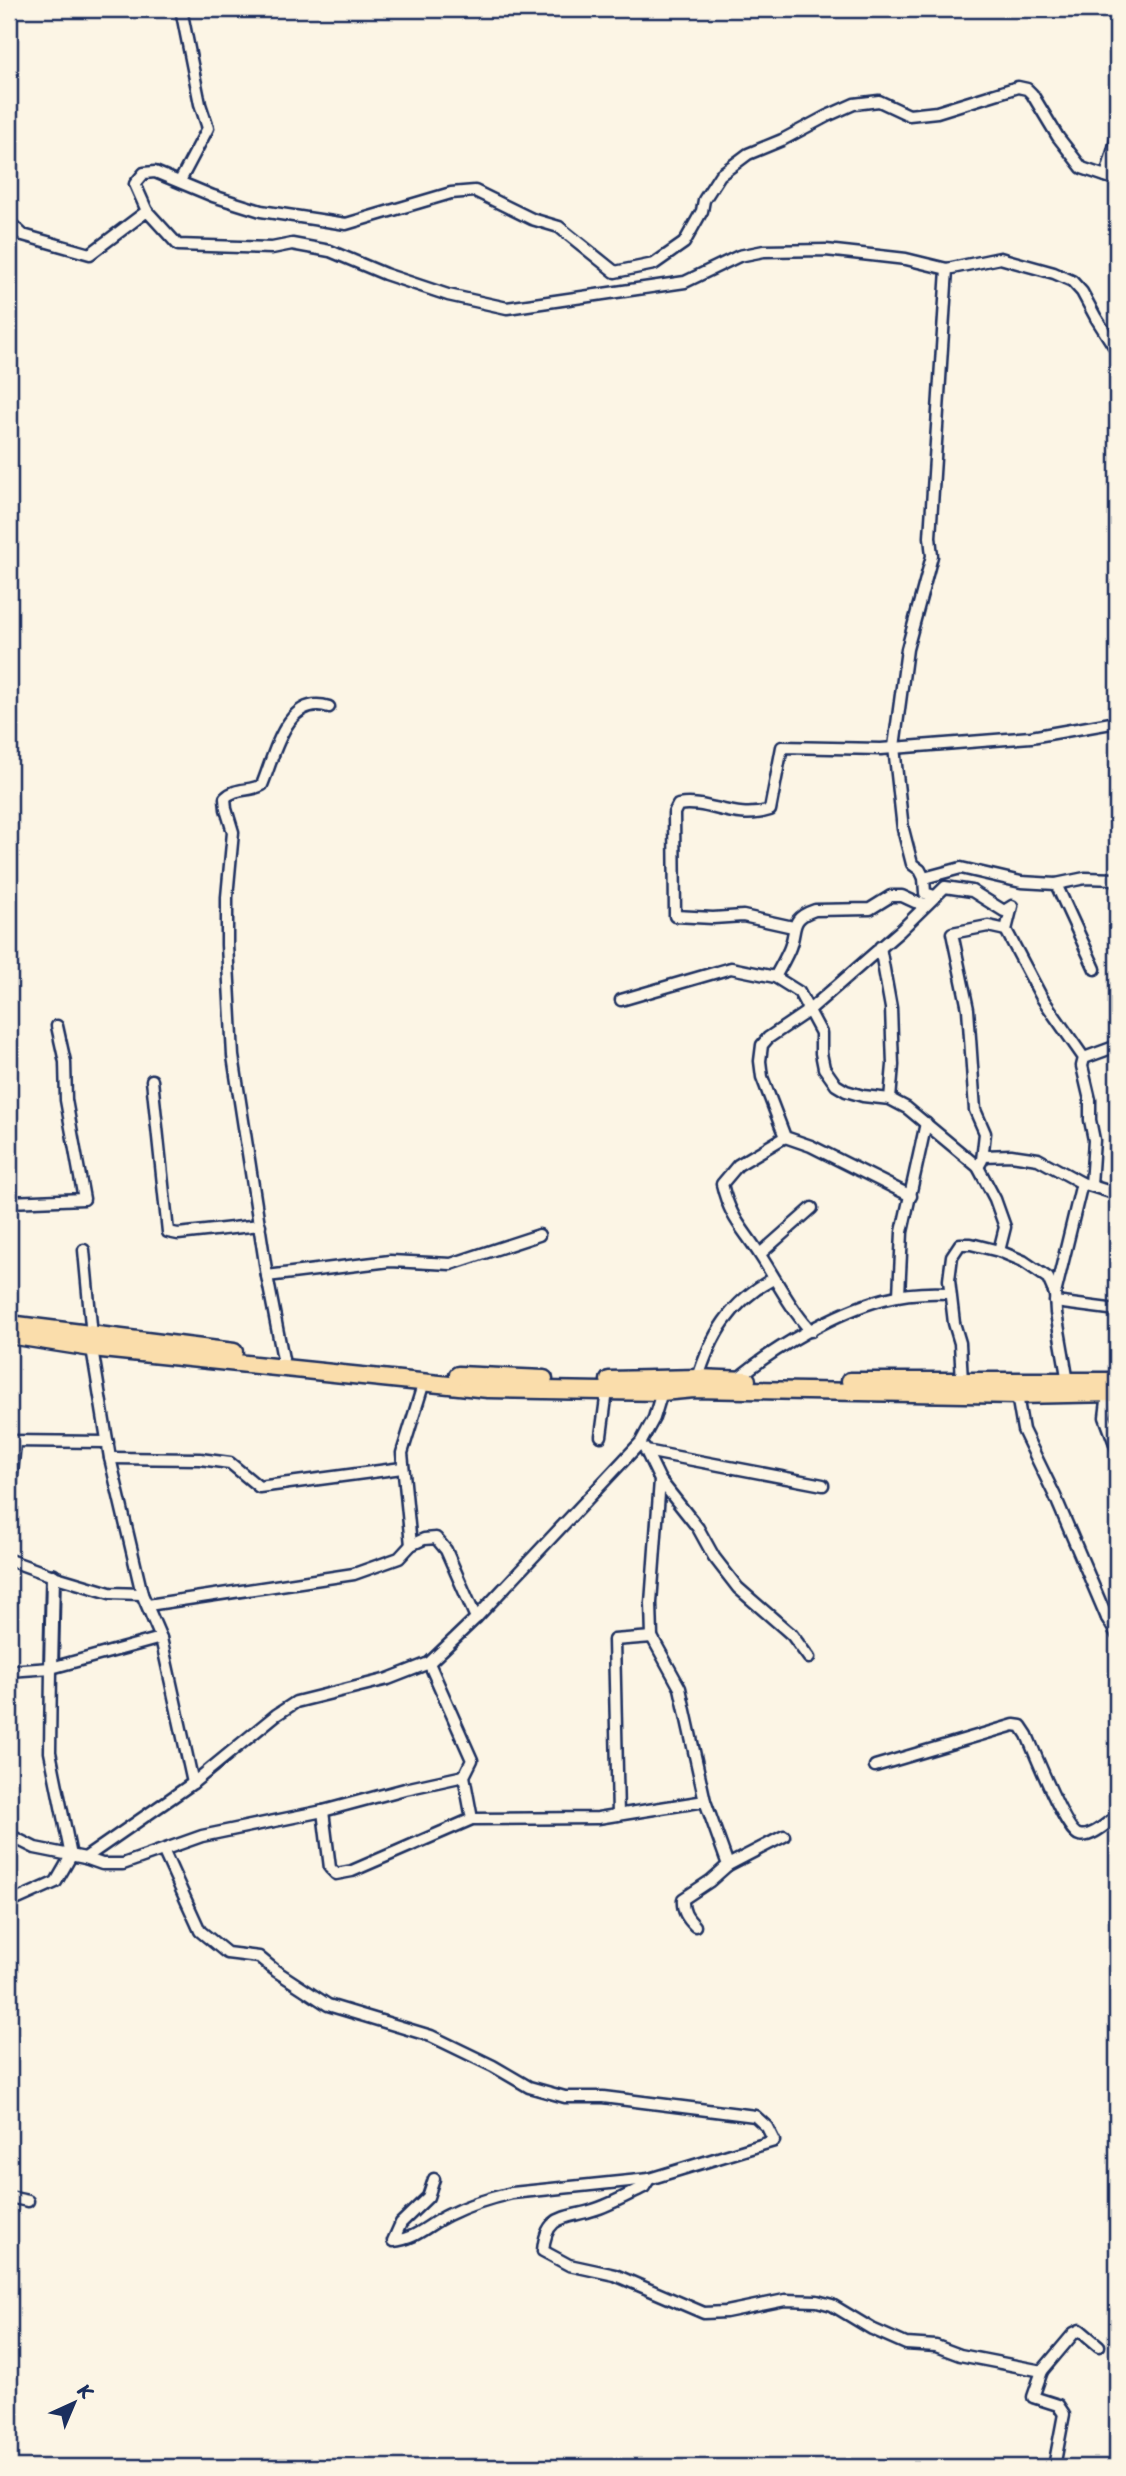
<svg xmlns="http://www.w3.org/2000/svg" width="1126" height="2476" font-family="Sriracha,sans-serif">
<rect width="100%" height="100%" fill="#fcf5e5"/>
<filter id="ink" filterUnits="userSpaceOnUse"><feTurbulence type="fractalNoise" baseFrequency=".0143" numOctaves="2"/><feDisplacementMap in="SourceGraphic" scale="14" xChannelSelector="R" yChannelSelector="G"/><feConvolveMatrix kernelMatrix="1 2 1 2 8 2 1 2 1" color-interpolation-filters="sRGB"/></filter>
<g filter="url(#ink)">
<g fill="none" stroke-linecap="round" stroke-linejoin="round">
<defs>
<g id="minor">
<path d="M1106,176l11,-39"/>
<path d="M180,181l28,-53 -8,-24 -19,-95"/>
<path d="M147,211l-12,-27 9,-11 11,-1 58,24 48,15 85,13 105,-31 24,-2 57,28 27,8 56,45 39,-8 30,-21 18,-32 2,-11 16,-25 28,-21 34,-14 45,-24 27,-12 25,-3 30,14 28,-3 81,-25 9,2 5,5 26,43 24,31 35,12"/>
<path d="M9,222l14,13 67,19 57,-43 31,34 94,3 20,-4 38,7 55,23 63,21 59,13 178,-26 54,-26 25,-5 62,-1 36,4 44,5 41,10 53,-11 54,15 18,8 10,11 14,26 21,33"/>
<path d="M924,878l37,-10 60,14 35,2 29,-6 32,1"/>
<path d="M1056,884l39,85"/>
<path d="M934,896l-9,-3 -1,-15 -4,-8 -8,-6 -9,-35 -9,-82 13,-98 25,-93 -2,-19 17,-268"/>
<path d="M927,904l-12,-2 -13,-6h-11l-21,13 -55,1c-27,9 -17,19 -26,40 -4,9 -9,18 -14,27l24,15 22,41v20l3,15 12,17 10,6 17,5 27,3 17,9 71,59 17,32 10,28 -6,24"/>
<path d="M793,927l-50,-11 -30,2 -38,-2 -1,-103 4,-8c31,-6 56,17 92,5l12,-63 99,2 150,-12 86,-15"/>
<path d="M880,947l11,61 2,57 -3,34"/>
<path d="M621,1000l110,-32 44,9"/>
<path d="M1084,1058l33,-12"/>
<path d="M152,1080l16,152 10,2 82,-9"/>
<path d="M785,1137l-47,28 -16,19c8,34 20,43 38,71 17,26 30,53 51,76"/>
<path d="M983,1156l28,-1 27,4 44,24 35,11"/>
<path d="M978,1167l4,-7 3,-27 -10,-23 -7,-101 -16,-76 36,-7 18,4"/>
<path d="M911,1196l-100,-50 -26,-9 -23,-60 -2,-16 2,-16 6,-7 40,-27 92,-80 45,-44 27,4 32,20 8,-5 -6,24 36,68 42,60 -2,8 8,34v20l4,20 -3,45"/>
<path d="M9,1202l75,-3 -18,-99 -1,-38 -8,-36"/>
<path d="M84,1250l8,86"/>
<path d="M760,1254l52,-46"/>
<path d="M267,1276l123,-15 61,3 88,-29"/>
<path d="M1055,1294l27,-111"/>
<path d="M899,1295l3,-63 24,-109"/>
<path d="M1055,1302l62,8"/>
<path d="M92,1348l18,110 32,136 19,44 32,145"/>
<path d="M275,1367l8,-8 -16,-83 -34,-220 -6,-111v-48l6,-65 -7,-23 -1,-11c11,-11 24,-6 37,-13 12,-28 24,-92 67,-78"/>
<path d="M736,1380c37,-32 100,-68 148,-81 21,-6 43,-7 65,-6"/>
<path d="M697,1381c14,-46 33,-79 76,-102"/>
<path d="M962,1382l-2,-39 -6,-20 -5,-43 3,-24 8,-12h11l28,7 24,10 25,17 7,16 1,19 12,69"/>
<path d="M1108,1393l-3,24 12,32"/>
<path d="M1017,1395l6,35 32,66 52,122 10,17"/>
<path d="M601,1436l6,-45"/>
<path d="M9,1441l99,1"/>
<path d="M644,1448l2,3 177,34"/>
<path d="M646,1451l14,29 -9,123 1,34 28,51 25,113 23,64 -18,16 -27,18c-1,12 4,19 12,27"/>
<path d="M110,1458l90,1 30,4 29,24 143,-19"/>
<path d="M660,1480l38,48 16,29 24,31 54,47 17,23"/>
<path d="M9,1508l6,-66"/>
<path d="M411,1545l-9,-92 22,-71"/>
<path d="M9,1560l44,16 57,17 32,1"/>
<path d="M148,1605l206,-31 45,-16 12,-13 13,-6 12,-1 10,12 30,68"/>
<path d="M1107,1618l10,-6"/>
<path d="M429,1663l43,97 -8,16 8,43"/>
<path d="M9,1671l42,-3 110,-30"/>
<path d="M875,1766l139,-41 7,1 6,9c7,16 39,97 52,100 12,4 29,-13 38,-19"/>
<path d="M323,1811l7,57 6,6 16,-3 120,-52 126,-1 107,-17"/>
<path d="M618,1815l-4,-175 38,-3"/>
<path d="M9,1835l26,13 50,10 108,-75 83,-68 20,-13 92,-23 41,-16 47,-45 165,-176 13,-24 8,-26"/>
<path d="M164,1852l36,79 27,22 32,4 17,14 52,34 103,31 62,30 36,21 36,10h38l152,19 12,11 7,14 -125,38 -137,14c-22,5 -44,12 -64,22 -21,10 -31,24 -55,26l8,-18 27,-26 6,-18"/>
<path d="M85,1858l17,6h21l79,-28 121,-25 82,-22 59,-13"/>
<path d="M728,1865l56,-29"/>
<path d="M9,1903l47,-21 15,-26 -21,-104 1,-84"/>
<path d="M649,2179l-5,8c-17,8 -34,18 -51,23 -27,9 -47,3 -50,41l26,14 46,10 89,38 22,-1 59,-12 32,1 15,4 40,24 34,15 30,2 24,9 82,16 32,-38 6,-3 19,16"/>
<path d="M9,2197l19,4"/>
<path d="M1042,2371l-9,26 25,8 6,9 -10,53"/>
</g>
<path id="tertiary" d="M51,1668l2,-92"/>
<g id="trunk">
<path d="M9,1324l225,28"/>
<path d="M9,1335l83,13 396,41 174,3 32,-3 323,6 100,-2"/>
<path d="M458,1375l86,4"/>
<path d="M609,1380l89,-2 49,2"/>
<path d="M850,1381h267"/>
</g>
</defs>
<use href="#minor" stroke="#1b2f5e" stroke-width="15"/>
<use href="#tertiary" stroke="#1b2f5e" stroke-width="18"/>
<use href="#trunk" stroke="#1b2f5e" stroke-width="21"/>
<use href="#minor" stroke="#fcf5e5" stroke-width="10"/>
<use href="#tertiary" stroke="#fcf5e5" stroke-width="12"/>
<use href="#trunk" stroke="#faddab" stroke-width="16"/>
</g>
</g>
<rect width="1126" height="2476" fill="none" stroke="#fcf5e5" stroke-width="35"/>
<rect x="18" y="18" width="1091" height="2441" fill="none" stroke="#1b2f5e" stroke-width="2.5" filter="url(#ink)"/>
<g transform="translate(74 2403) rotate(44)" stroke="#fcf5e5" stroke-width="5" paint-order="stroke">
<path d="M0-5L12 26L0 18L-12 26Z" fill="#1b2f5e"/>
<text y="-10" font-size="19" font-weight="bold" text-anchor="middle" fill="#1b2f5e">K</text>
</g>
</svg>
